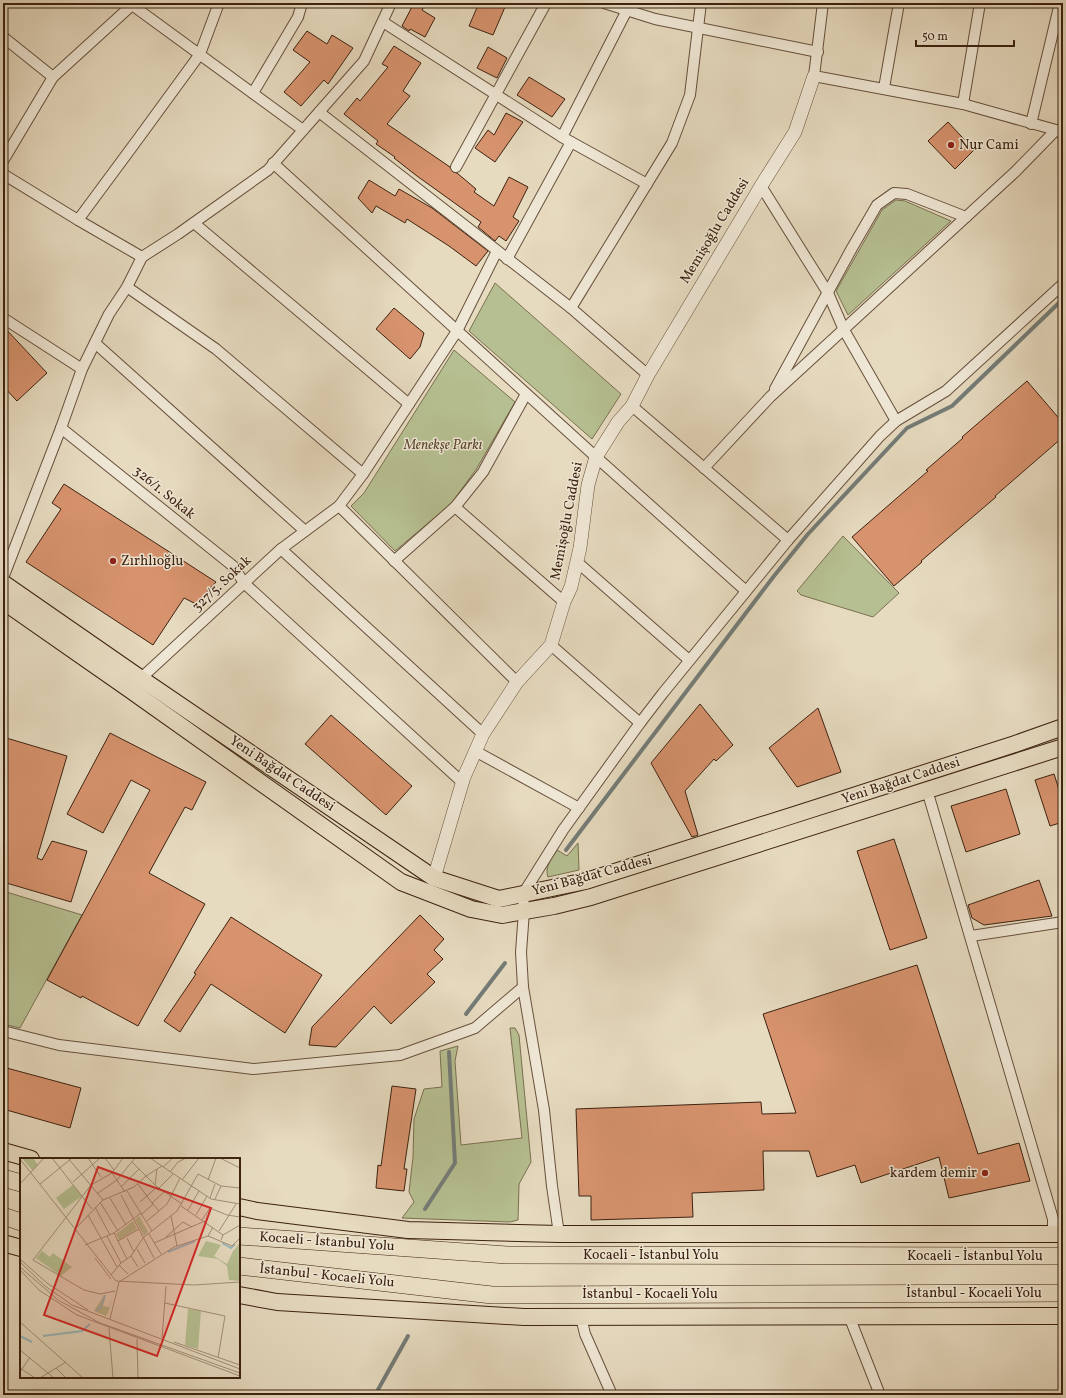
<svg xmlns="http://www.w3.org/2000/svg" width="1066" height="1398" font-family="Vollkorn,serif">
<rect width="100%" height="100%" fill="#e6dabf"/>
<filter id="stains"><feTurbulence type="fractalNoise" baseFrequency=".005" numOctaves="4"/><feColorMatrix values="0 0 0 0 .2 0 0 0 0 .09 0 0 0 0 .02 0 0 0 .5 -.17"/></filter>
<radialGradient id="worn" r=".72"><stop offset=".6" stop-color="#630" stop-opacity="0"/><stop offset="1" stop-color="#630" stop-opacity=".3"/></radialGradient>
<g fill="#b6bf91" stroke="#7a7050">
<path d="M896,200l9,1 46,20 -103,94 -12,-24 46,-81z"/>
<path d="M495,283l126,111 -29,45 -123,-108z"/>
<path d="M454,350l61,52 -38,66 -26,36 -56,47 -44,-45 13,-13z"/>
<path d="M843,536l56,57 -26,24 -72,-22 -4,-4z"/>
<path d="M578,843l1,27 -31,7c-4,-9 4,-19 9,-27l10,6z"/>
<path d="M3,891l79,24 -62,113 -17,-4z"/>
<path d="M510,1028h5l4,7 12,127 -12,22 -1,36 -8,2 -108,-4 12,-16 -5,-10 4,-35 1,-38 10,-30 18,-2 -2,-36 18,-5 -3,15 6,84 61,-7z"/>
</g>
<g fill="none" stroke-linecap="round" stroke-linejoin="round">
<g stroke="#747c77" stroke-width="4">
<path d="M566,850l208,-274 34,-42 99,-106 45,-22 111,-107"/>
<path d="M466,1014l39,-51"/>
<path d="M425,1209l30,-46 -6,-111"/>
<path d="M375,1395l33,-59"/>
</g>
</g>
<g fill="#d7936e" stroke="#3d2210">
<path d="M414,3h12l-4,7 13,8 -10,19 -15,-8 -1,2 -7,-5z"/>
<path d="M479,3h17l9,4 -12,28 -24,-9z"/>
<path d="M307,31l20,13 5,-9 21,13 -25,36 -4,-4 -23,26 -17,-14 26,-30 -17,-12z"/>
<path d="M394,46l27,17 -18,28 7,5 -23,28 63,43 3,5 4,1 19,16 -2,3 20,14 15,-29 19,10 -15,30 6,4 -13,20 -7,-5 -4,5 -17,-14 3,-5 -64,-46 -23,-18 1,-1 -19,-13 2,-3 -34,-27 13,-16 3,3 28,-34 -6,-3z"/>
<path d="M488,47l19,11 -10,20 -20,-10z"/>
<path d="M529,77l36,22 -13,18 -35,-22z"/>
<path d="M506,113l17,9 -28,40 -20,-14 13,-18 6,5z"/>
<path d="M948,122l26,28 -19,19 -27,-28z"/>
<path d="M369,180l26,16 4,-7 33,19 56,43 -12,15 -27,-20 -42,-27 -2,4 -29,-17 -4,7 -14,-15z"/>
<path d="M394,308l30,25 -4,14 -10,12 -34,-30z"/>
<path d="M3,326l44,47 -30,28 -14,-15z"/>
<path d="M1027,381l36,42v14l-68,59 1,1 -75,64 1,1 -28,24 -42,-49 76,-66 -2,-1 37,-32 -1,-1z"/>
<path d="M64,484l152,98 -20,22 -12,-6 -31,47 -127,-83 35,-53 -9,-6z"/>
<path d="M700,704l33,41 -17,16 -2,-2 -29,32 13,44 -6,2 -41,-74z"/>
<path d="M818,708l23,64 -44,15 -28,-39z"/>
<path d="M331,715l81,71 -26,29 -81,-71z"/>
<path d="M110,733l96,49 -14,28 -7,-3 -36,66 56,31 -67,122 -56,-30 -1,2 -34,-18 103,-190 -19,-10 -28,53 -36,-19z"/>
<path d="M3,737l64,19 -30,102 5,2 10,-19 35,10 -16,51 -68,-20z"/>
<path d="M1054,774l9,28v20l-13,4 -15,-46z"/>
<path d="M1006,789l14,45 -54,18 -15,-46z"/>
<path d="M894,839l33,99 -37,12 -33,-99z"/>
<path d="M1039,880l13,36 -68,9 -12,-7 -4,-13z"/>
<path d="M420,915l24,24 -10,11 9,9 -16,15 8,8 -44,42 -17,-18 -38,41 -27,-2 3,-18z"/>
<path d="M231,917l91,58 -37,58 -74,-49 -31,48 -16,-11 32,-47 -2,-1z"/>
<path d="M917,965l61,189 41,-11 11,38 -81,17 -10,-41 -78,26 -6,-18 -38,12 -8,-26h-46l1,39 -72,3 1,24 -102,3v-24h-12l-3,-87 185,-7 1,12 34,-1 -33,-99z"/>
<path d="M3,1067l78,21 -11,40 -67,-19z"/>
<path d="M392,1086l24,3 -12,80h3l-3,22 -28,-3 2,-23 3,1z"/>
</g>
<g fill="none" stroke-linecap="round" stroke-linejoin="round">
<defs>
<g id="minor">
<path d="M604,3l51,16 163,33"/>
<path d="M823,3l-9,73 149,28 100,28"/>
<path d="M132,5l171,125"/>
<path d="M627,10l-65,127 85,47"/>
<path d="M383,22l179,115"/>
<path d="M3,37l50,40"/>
<path d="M884,88l15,-85"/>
<path d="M253,93l45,-76 4,-14"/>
<path d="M963,104l17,-101"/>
<path d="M319,112l252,196 77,67"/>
<path d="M1031,124l28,-117h4"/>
<path d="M3,161l50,-84 79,-72 1,-2"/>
<path d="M273,163l323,294 150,134"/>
<path d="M456,167l90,-164"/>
<path d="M3,174l75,46 64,37"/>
<path d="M761,186l67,107 16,37 52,91"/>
<path d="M78,220l57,-77 65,-89 19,-51"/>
<path d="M194,223l215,181"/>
<path d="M507,259l64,-117"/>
<path d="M127,287l89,62 147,125"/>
<path d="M571,308l101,-165 18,-48 11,-92"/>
<path d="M3,318l79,51"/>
<path d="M95,343l210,188"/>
<path d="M775,389l77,-141 25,-43 17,-12 13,1 59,23"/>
<path d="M632,406l156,134"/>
<path d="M61,428l172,138 11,17 218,199"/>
<path d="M704,468l66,-71 245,-225 41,-42"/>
<path d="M339,506l178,176"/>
<path d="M455,507l109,95"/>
<path d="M281,549l202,185"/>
<path d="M394,561l61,-54 28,-35 43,-78"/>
<path d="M577,562l112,98"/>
<path d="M3,578l58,-150 21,-59 27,-55 18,-27 15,-30 36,-23 90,-64 96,-109 27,-58"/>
<path d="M551,645l89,78"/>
<path d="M138,681l143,-132 58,-43 24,-32 94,-143 40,-80"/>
<path d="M475,751l104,57"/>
<path d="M927,790l126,429v15"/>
<path d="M971,936l92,-14"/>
<path d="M3,1031l56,14 194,24 147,-14 75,-27 48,-41"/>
<path d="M559,1234l-7,-48 -8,-76 -21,-123 -2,-35 3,-41 -1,-17 40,-64 77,-107 23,-30 125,-153 92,-104 16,-15 50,-30 117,-107"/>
<path d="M849,1316l31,79"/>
<path d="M581,1317l4,17 27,61"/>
</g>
<path id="tertiary" d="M434,878l30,-101 19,-43 34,-52 34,-37 13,-43 7,-15 9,-39 8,-63 8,-28 22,-35 14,-16 16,-31 113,-189 34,-54 19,-56"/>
<g id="primary">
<path d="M3,583l137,95 294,200 65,21 87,-18 211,-67 218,-70 48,-17"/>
<path d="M3,601l126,88 272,193 70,27 31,6 52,-9 37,-9 472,-150"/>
<path d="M3,1151l28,8"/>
<path d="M239,1207l18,4 151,19 151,4h504"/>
<path d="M3,1243l18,5"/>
<path d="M239,1295l38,7 247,15 539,-1"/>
</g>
<g id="trunk">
<path d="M3,1178l18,5"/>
<path d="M3,1216l18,6"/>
<path d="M239,1236l268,19 556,1"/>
<path d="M239,1266l253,29 571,-2"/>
</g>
</defs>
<use href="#minor" stroke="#67503c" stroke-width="12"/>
<use href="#tertiary" stroke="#67503c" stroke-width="14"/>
<use href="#primary" stroke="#3d2210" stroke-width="18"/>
<use href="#trunk" stroke="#3d2210" stroke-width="18"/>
<use href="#minor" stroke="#efe7d5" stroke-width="10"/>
<use href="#tertiary" stroke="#efe7d5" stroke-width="13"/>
<use href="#primary" stroke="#e6dabf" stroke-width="16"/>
<use href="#trunk" stroke="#e6dabf" stroke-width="17"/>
</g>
<g fill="#8f2418" stroke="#efe7d5" stroke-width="1.5">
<circle cx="951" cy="145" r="4"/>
<circle cx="113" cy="561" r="4"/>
<circle cx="985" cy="1173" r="4"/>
</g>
<g text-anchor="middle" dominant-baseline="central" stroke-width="3" stroke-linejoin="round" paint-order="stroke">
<g font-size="14" fill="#3d2210" stroke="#efe7d5" text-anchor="start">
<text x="959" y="145">Nur Cami</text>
<text x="121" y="561">Zırhlıoğlu</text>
<text x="977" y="1173" text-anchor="end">kardem demir</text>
</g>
<g font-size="14" fill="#3d2210" stroke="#efe7d5">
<text transform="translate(715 231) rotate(-59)">Memişoğlu Caddesi</text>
<text transform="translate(164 493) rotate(39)">326/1. Sokak</text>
<text transform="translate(567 521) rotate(-79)">Memişoğlu Caddesi</text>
<text transform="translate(222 584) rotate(-43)">327/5. Sokak</text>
<text transform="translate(282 774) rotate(34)">Yeni Bağdat Caddesi</text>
<text transform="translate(901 781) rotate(-18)">Yeni Bağdat Caddesi</text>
<text transform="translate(592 876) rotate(-15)">Yeni Bağdat Caddesi</text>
<text transform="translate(327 1242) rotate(4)">Kocaeli - İstanbul Yolu</text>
<text x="651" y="1255">Kocaeli - İstanbul Yolu</text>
<text x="975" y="1256">Kocaeli - İstanbul Yolu</text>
<text transform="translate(327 1276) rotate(6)">İstanbul - Kocaeli Yolu</text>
<text x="974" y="1293">İstanbul - Kocaeli Yolu</text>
<text x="650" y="1294">İstanbul - Kocaeli Yolu</text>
</g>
<g font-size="14" font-style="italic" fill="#5b4930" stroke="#efe7d5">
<text x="443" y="445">Menekşe Parkı</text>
</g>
</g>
<g transform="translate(20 1158)">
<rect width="220" height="220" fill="#e6dabf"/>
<path d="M2,0h11l5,7 -6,5zM53,27l9,11 -18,13 -8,-11zM119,58l9,16 -4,4 -9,-16zM113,63l4,8 -18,11 -3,-6zM186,83l15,4 -7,11 13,8 6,-13 7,-8v38l-11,-1 -2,-14 -9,-7 -20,-3zM22,93l8,6 3,-4 19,14 -11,9 -25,-18zM84,137h2l-3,11 6,1 4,-11 -4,14 -3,6 -12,-5zM168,151l13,2 -3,38 -13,-4z" fill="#b6bf91"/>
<path fill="none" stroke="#99b8bb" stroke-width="2" d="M202,85l9,5 4,-4M148,94l27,-11M76,153l5,-4 4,-12M0,178l12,6M23,178l39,-5 8,-7"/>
<path fill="none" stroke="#a29079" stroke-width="1" d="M32,0l40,51M48,0l35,42M68,0l13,19M85,0l9,12M130,0l61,41 29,5M200,0l20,10M0,1l96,122 78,4 46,-3M112,4l24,24 26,18M143,9l10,-9M150,14l8,-10 8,-4M92,15l13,19M162,22l17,-22M188,22l8,-22M53,24l27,-24M0,26l24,-26M20,26l32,-26M118,26l14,19M135,27l2,-16M101,29l18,-18M139,30l14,-14M107,33l25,40M78,35l19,-13 18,-22M101,37l33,63M90,40l16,27M190,40l5,-14M195,41l6,-13M80,44l18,29M120,44l17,-15M161,48l42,29M75,49l15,28M168,52l11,-19M139,53l-7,-8 12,-11M122,56l11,-10M68,57l29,52M176,57l11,-19M151,58l6,30M182,62l8,-12 17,7 13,2M127,63l20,-17 13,-26M56,70l27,-28 31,-13 12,-11 16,-10M199,73l17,-27M94,75l13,26M129,76l12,20M87,78l14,27M188,78l24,10 8,-8M146,79l17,-15 9,5M107,80l7,14M201,82l2,-5 17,-10M98,83l21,-12M134,85l51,-22M65,87l29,-12 27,-20M117,91l8,14M111,98l7,11M75,100l16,21M0,101l27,24 41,27M0,104l25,24 27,19 168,64M99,107l9,9M0,109l38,33 42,23 140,50M0,112l19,20 38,25 163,61M91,117l10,-12 10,-7 12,-18 34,-27 21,-37 23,12 19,2M95,133l-15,3 -16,-4 -51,-30 58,-75 21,-12 11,-15M145,145l60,13 -7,42M90,161l9,-37 55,-35 34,-11 5,-9M0,164l63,56M89,170l4,50M142,180l4,-52M117,181l1,38M154,184l66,23M0,192l34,28M0,210l15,10M36,210l10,10M0,214l10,-15M20,220l26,-16"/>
<path fill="#d62828" fill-opacity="0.15" stroke="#d62828" stroke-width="2" d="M78,9l113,41 -54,148 -113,-41z"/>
<rect width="220" height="220" fill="none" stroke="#3d2210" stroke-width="2"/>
</g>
<rect width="1066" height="1398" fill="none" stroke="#e6dabf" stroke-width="16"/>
<rect x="4" y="4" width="1058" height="1390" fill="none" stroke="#3d2210" stroke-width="2"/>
<rect x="8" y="8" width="1050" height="1382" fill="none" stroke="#3d2210"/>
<path d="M916 40v6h98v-6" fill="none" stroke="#3d2210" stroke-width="2"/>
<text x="922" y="40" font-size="12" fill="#3d2210" stroke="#efe7d5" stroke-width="3" paint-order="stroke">50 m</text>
<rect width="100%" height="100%" filter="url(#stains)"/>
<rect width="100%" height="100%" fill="url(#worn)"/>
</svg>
